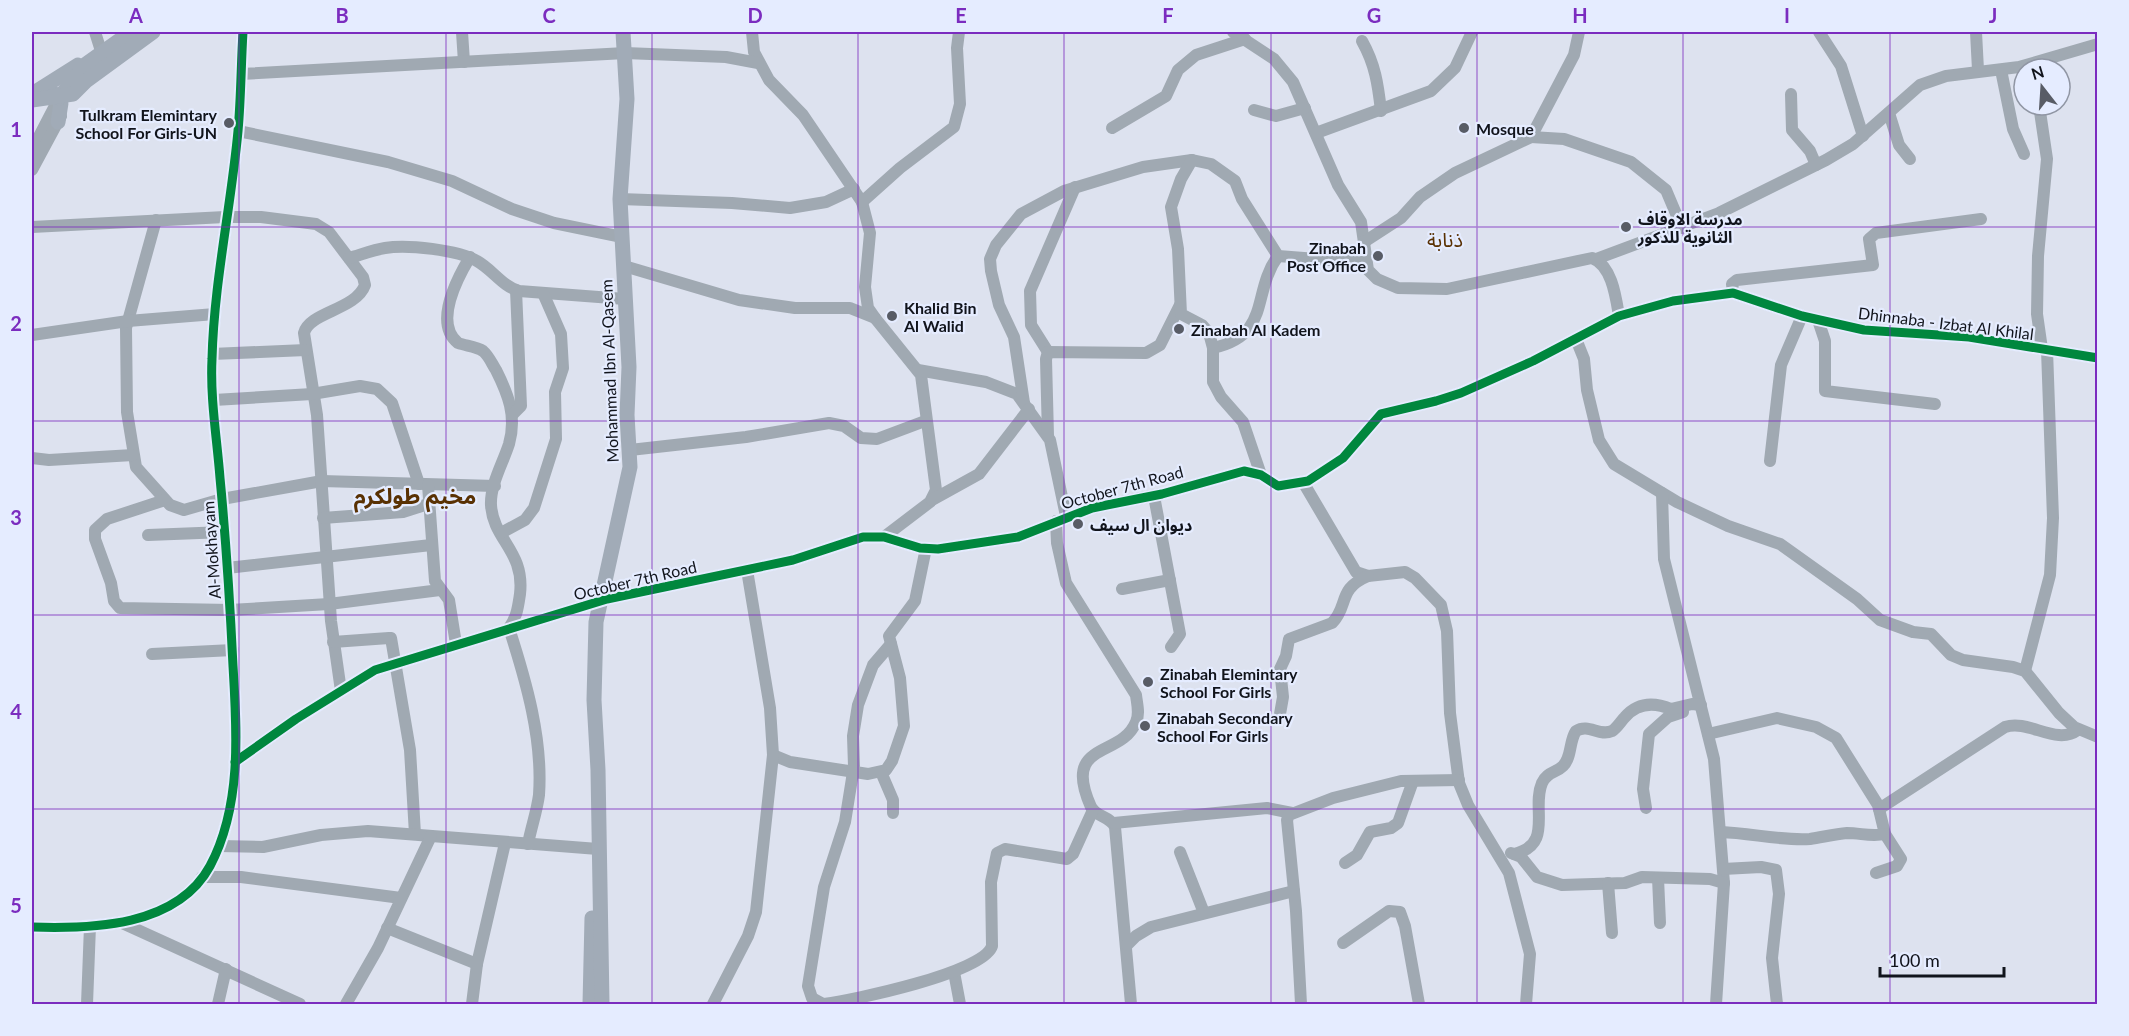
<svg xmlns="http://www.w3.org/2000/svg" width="2129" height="1036" font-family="Lato,'Noto Sans Arabic',sans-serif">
<rect width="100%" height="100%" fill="#dde2ef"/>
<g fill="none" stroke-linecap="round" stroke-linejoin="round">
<g stroke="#a0a9b2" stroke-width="12">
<path d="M95,32l6,19"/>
<path d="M462,32l2,30"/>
<path d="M752,32l2,20 15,28 34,35 59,87 8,31 -5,54 3,21 7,10"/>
<path d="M1233,32l41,27 19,23 45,103 23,37 7,48 9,9 21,9 49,1 145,-31c20,7 24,40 27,58"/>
<path d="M1819,32l22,34 22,70"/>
<path d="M1976,32l2,38"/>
<path d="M1362,41c13,23 16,43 19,70"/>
<path d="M2001,70l12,59 11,25"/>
<path d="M241,74l384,-21 101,4 32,6"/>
<path d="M1791,94l1,36 18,21 6,14"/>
<path d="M2039,105l8,54 -9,97 -1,58 5,35"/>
<path d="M1254,110l22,6 29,-8"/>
<path d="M1889,113l10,32 11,14"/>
<path d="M1112,128l54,-32 12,-26 18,-15 49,-16 -3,-3"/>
<path d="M238,131l150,31 64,19 60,28 42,14 68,14"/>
<path d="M1316,133l115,-42 24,-23 17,-36"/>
<path d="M1531,137l33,2 67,23 35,28 16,38"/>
<path d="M32,150l27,-52"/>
<path d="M32,170l29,-54"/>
<path d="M620,199l112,4 58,5 36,-6 28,-13"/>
<path d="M862,202l38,-34 54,-41 6,-23 -3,-56 2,-16"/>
<path d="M156,220l-30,108 1,84 9,55 34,38 14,5 38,-11 100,-18 173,5"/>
<path d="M32,227l193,-10h36l55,7 13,8 34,45 2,8c-9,25 -56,27 -61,48l13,82 14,206 10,70"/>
<path d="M1364,242l37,-24 19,-21 35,-24 76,-36 43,-82 5,-23"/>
<path d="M470,257c-12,20 -37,66 -12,86 8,3 18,3 25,8 6,5 9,13 13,19 12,24 21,46 13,74 -6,19 -19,41 -18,61 2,35 34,46 29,89 -2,13 -3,23 -11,34 17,53 34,111 30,167 -2,16 -8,33 -11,49"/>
<path d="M349,258c11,-3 24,-8 36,-10 22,-4 73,2 92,13 16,9 25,25 42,30l106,8"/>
<path d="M1596,259l123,-46 107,-53 27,-16 67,-59 26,-9 73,-9 79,-23"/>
<path d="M624,266l115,34 56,8h55l25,10 46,57 15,115 -6,12 -46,35"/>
<path d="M1733,293l-1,-9 5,-4 136,-15 -4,-26 7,-6 105,-14"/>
<path d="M1818,320l7,21v50l110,13"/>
<path d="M32,335l96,-14 87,-7"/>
<path d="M1576,339l8,20 3,31 12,50 15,24 63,38 51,24 52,18 77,55 23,21 33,12 18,2 20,21 12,5 50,7 12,4 34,42 15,14 24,10"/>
<path d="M1213,348c59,-13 38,-55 65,-92"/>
<path d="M1048,352l-17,-27 -1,-34 45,-104"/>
<path d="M212,354l94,-4"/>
<path d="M918,370l68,12 31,12 33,46 16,76"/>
<path d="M214,400l98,-6 48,-8 17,3 15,14 27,81"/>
<path d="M1024,403l-10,-66 -15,-32 -8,-34 -1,-12 6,-14 25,-31 43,-23 79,-24 49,-7"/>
<path d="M513,414l8,-8 -5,-116"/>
<path d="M1048,436l-2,-77 2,-7 98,1 14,-8 20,-40"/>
<path d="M630,450l116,-13 83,-14 15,3 17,12 16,1 48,-18"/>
<path d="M32,458l17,2 84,-5"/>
<path d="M1770,461l11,-96 21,-49"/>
<path d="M1261,475l-18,-53 -22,-25 -8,-15v-34l-4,-15 -7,-8 -21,-11 -3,-65 -7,-42 10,-28 11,-19 19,4 24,17 7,18 36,57 52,4 35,-2"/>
<path d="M1303,482l53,90 12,4 37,-4 10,6 26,27 6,26 3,82 9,70 9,22 41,68 21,81 -4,50"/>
<path d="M428,485l7,96 14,19 7,44"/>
<path d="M1662,493l2,66 50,200 10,124 -8,121"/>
<path d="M1154,496l26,138 -9,13"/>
<path d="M165,500l-58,19 -12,11v9l16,44 3,18 6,7 110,2 99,-6 111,-14"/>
<path d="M932,500l47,-26 50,-65"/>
<path d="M323,518l80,-6 25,-8"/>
<path d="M1056,521l1,22 9,40 70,112c1,9 4,19 0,27 -15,37 -75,18 -45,85 5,10 19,9 24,20l16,177"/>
<path d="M501,533l24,-13 9,-12 22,-69 -1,-47 8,-24 -2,-34 -18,-41"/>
<path d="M148,535l77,-3"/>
<path d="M227,568l204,-23"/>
<path d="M1122,589l48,-9"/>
<path d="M391,638l19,112 5,84"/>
<path d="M333,642l56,-4"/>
<path d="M152,654l81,-4"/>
<path d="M2025,671l25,-96 3,-57 -6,-168"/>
<path d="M1280,714l3,-17 -3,-28 6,-13 3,-17 43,-16c17,-17 5,-34 36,-47"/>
<path d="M1708,734l69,-16 39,9 20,11 42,67 7,29 16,25 -4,7 -21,7"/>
<path d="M773,755l17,7 78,12 18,-4 6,-9 12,-35 -4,-48 -11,-42 26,-35 11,-53"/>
<path d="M235,762l61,-43 79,-49 232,-71 186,-39 70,-23h21l36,11 18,1 80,-12 74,-29 70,-14 82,-23 17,4 17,11 30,-5 35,-23 38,-44 55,-13 25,-8 72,-32 86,-45 54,-15 60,-8 69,23 62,14 105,7 129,21"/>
<path d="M881,772l12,28v13"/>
<path d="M1646,808l-3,-19 6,-55 19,-17 15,-5"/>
<path d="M1879,809l126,-82c24,-8 51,19 73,3"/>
<path d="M1114,823l153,-15 25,5"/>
<path d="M1721,832c30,1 60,9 89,7 13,-2 25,-5 37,-6 14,0 24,4 38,1"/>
<path d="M219,846l44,1 58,-12 47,-4 230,18"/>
<path d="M1180,852l24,61"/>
<path d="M1511,853l10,4 16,20 25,8 63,-2 17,-6 68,2 14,4"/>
<path d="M1514,854c40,-9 17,-46 28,-71 5,-11 14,-10 21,-17 9,-9 6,-25 13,-35 13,-8 23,6 36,0 5,-3 9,-10 13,-14 13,-15 29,-15 46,-8l21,-5 9,1"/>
<path d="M1345,863l12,-8 13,-23 21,-4 7,-5 15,-42"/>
<path d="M1723,869l38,-2 15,3 3,24 -7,64 5,46"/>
<path d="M202,877h39l160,21"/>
<path d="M1658,878l2,45"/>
<path d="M1608,883l4,50"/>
<path d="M120,922l180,82"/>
<path d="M32,927c60,2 145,0 178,-61 32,-60 27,-135 23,-200 -3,-63 -7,-125 -13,-188 -3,-39 -10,-80 -8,-119 2,-77 19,-152 26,-228 3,-33 3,-67 5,-99"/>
<path d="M387,928l90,36"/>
<path d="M1343,943l46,-32 11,1 5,14 14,78"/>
<path d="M1127,945l9,-9 15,-9 143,-36"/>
<path d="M954,972l6,32"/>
<path d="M87,1004l3,-78"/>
<path d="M218,1004l8,-35"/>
<path d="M346,1004l32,-56 53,-112"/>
<path d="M472,1004l5,-40 28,-121"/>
<path d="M713,1004l35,-68 8,-24 17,-157 -3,-47 -23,-138"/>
<path d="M823,1004l-11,-6 -4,-12 16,-99 21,-65 9,-56 -1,-30 5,-31 15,-40 18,-21"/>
<path d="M824,1004c29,-4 160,-31 168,-58l-1,-64 6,-29 8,-4 62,10 6,-5 20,-44"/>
<path d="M1301,1004l-5,-93 -9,-91 2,-5 44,-17 68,-17 58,-1"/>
</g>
<g stroke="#a1abb7" stroke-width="15">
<path d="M52,92l9,11 -3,19"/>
<path d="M32,94l46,-29"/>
<path d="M59,98l27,-34 45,-32"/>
<path d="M32,100l41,-6 13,-13 67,-49"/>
<path d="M590,1004l2,-86"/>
<path d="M602,1004l-4,-234 -4,-70 2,-78 34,-155 -3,-52 2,-48 -9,-168 7,-100 -4,-67"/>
</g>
<defs>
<g id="cycleway">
<path d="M235,762l61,-43 79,-49 232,-71 186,-39 70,-23h21l36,11 18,1 80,-12 74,-29 70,-14 82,-23 17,4 17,11 30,-5 35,-23 38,-44 55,-13 25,-8 72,-32 86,-45 54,-15 60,-8 69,23 62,14 105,7 129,21"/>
<path d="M32,927c60,2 145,0 178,-61 32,-60 27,-135 23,-200 -3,-63 -7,-125 -13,-188 -3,-39 -10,-80 -8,-119 2,-77 19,-152 26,-228 3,-33 3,-67 5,-99"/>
</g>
</defs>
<use href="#cycleway" stroke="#e5ecff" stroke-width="13"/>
<use href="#cycleway" stroke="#00873e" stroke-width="9"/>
</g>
<path fill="none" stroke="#7b2cbf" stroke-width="1.5" stroke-opacity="0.55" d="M239,32v972M446,32v972M652,32v972M858,32v972M1064,32v972M1271,32v972M1477,32v972M1683,32v972M1890,32v972M32,227h2066M32,421h2066M32,615h2066M32,809h2066"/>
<g fill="#585c66" stroke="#e5ecff" stroke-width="2">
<circle cx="229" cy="123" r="6"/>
<circle cx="1464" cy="128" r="6"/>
<circle cx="1626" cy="227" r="6"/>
<circle cx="1378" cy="256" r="6"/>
<circle cx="892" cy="316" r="6"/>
<circle cx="1179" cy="329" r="6"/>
<circle cx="1078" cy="524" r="6"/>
<circle cx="1148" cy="682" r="6"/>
<circle cx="1145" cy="726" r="6"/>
</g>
<g text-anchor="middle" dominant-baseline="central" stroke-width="4.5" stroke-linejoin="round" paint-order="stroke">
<g font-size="16" font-weight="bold" fill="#11141c" stroke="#e5ecff" text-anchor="start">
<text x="217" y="114" text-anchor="end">Tulkram Elemintary<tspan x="217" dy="18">School For Girls-UN</tspan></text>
<text x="1476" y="128">Mosque</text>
<text x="1638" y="218">مدرسة الاوقاف<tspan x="1638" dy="18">الثانوية للذكور</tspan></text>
<text x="1366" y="247" text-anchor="end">Zinabah<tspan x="1366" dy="18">Post Office</tspan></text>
<text x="904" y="307">Khalid Bin<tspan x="904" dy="18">Al Walid</tspan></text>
<text x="1191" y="329">Zinabah Al Kadem</text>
<text x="1090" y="524">ديوان ال سيف</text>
<text x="1160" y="673">Zinabah Elemintary<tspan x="1160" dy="18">School For Girls</tspan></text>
<text x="1157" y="717">Zinabah Secondary<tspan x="1157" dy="18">School For Girls</tspan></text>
</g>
<g font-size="16" fill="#11141c" stroke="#e5ecff">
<text transform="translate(1946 323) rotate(7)">Dhinnaba - Izbat Al Khilal</text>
<text transform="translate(609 371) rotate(-92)">Mohammad Ibn Al-Qasem</text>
<text transform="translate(1122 487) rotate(-15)">October 7th Road</text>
<text transform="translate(211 550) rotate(-94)">Al-Mokhayam</text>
<text transform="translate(635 580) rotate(-13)">October 7th Road</text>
</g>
<g font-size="20" fill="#593103" stroke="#e5ecff">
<text x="1445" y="239">ذنابة</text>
</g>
<g font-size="22" font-weight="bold" fill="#593103" stroke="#e5ecff">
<text x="415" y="495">مخيم طولكرم</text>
</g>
</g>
<rect width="2129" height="1036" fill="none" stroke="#e5ecff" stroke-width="66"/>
<g transform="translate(2042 87) rotate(343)"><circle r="28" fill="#e5ecff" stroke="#9096a4" stroke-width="1.5"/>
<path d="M0-4.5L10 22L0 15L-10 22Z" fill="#585c66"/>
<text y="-9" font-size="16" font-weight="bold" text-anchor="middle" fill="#11141c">N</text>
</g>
<path d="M1880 967v9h124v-9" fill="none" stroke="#11141c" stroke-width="3"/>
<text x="1889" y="967" font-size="18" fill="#11141c" stroke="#e5ecff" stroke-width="4.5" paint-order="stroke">100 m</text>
<rect x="33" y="33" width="2063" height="970" fill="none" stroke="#7b2cbf" stroke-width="2"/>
<g font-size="20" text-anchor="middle" font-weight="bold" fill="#7b2cbf">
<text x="136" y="23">A</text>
<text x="342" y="23">B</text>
<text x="549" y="23">C</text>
<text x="755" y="23">D</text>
<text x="961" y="23">E</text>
<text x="1168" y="23">F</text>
<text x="1374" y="23">G</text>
<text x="1580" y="23">H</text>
<text x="1787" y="23">I</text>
<text x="1993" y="23">J</text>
<text x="16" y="137">1</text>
<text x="16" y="331">2</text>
<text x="16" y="525">3</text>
<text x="16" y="719">4</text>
<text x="16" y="913">5</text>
</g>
</svg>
